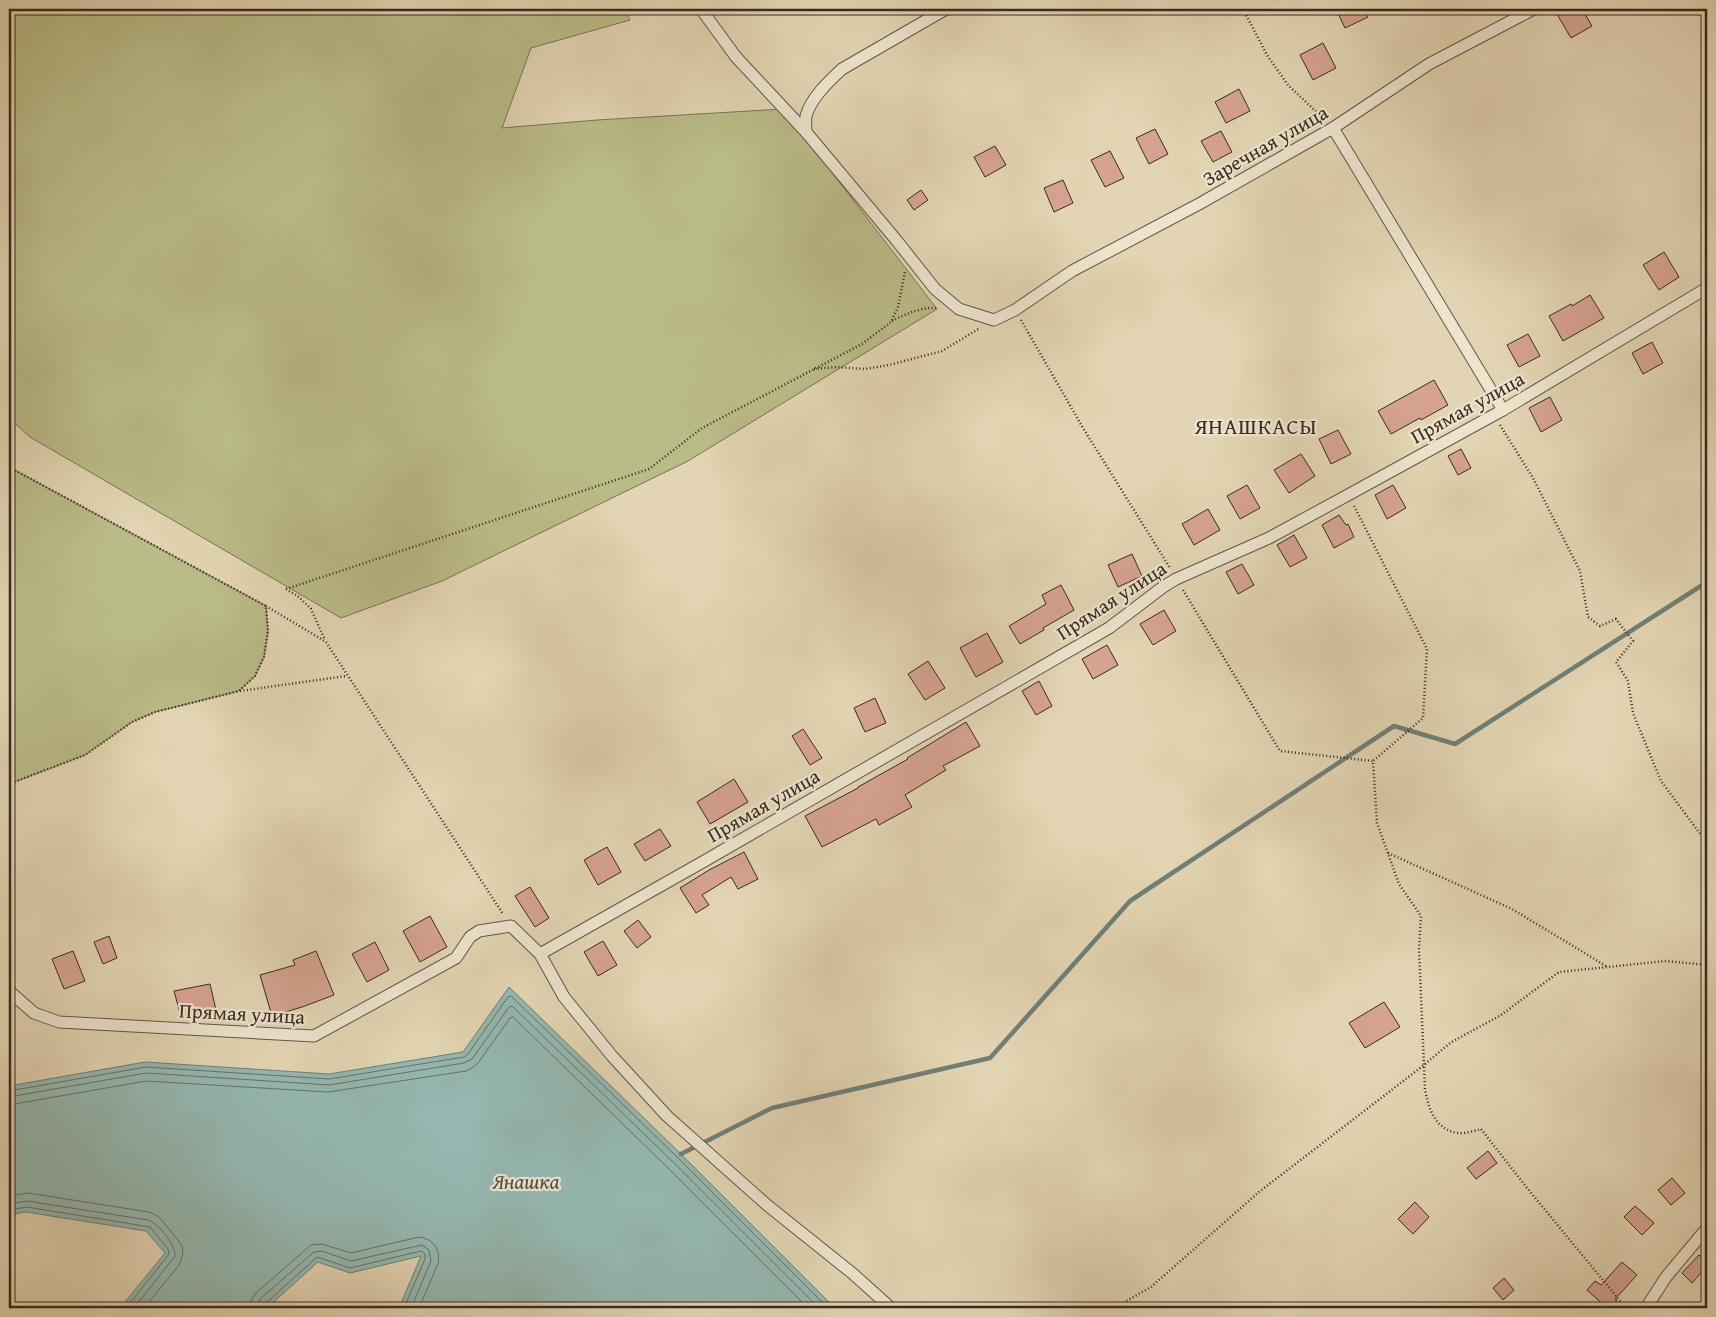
<svg xmlns="http://www.w3.org/2000/svg" width="1716" height="1317" font-family="'Gentium Book Plus',serif">
<rect width="100%" height="100%" fill="#e3d5b3"/>
<filter id="stains"><feTurbulence type="fractalNoise" baseFrequency=".004" numOctaves="4"/><feColorMatrix values="0 0 0 0 .2 0 0 0 0 .09 0 0 0 0 .02 0 0 0 .5 -.17"/></filter>
<radialGradient id="worn" r=".72"><stop offset=".6" stop-color="#630" stop-opacity="0"/><stop offset="1" stop-color="#630" stop-opacity=".3"/></radialGradient>
<g fill="#babc88" stroke="#797455">
<path d="M9,9h615l6,11 -99,28 -29,80 95,-8 186,-11 154,200 -249,152 -246,120 -101,37 -311,-181 -21,-19z"/>
<path d="M9,467l257,139 2,25 -4,26 -9,19 -16,15 -84,21 -23,10 -47,33 -76,29z"/>
</g>
<path fill="#95b8b1" stroke="#708078" d="M509,987l172,167 154,154h-436l22,-52 -71,17 -32,-11 -51,46h-147l45,-55 -19,-22 -120,-19 -17,3v-129l136,-24 184,12 134,-22z"/>
<g fill="none" stroke-linecap="round" stroke-linejoin="round">
<g stroke="#66726a" stroke-width="1">
<path d="M9,1091l137,-24 183,12 135,-22 4,-3 40,-57 3,-1 167,162 150,150"/>
<path d="M9,1097l137,-24 183,12 135,-22 8,-4 37,-52 3,-1 161,156 146,146"/>
<path d="M9,1105l137,-24 182,11 138,-21 6,-3 6,-5 32,-45 3,-1 155,151 140,140"/>
<path d="M9,1196l19,-3 121,19 10,5 19,23 4,6 1,8 -4,11 -35,43"/>
<path d="M9,1204l18,-3 121,19c10,3 28,25 27,36l-41,52"/>
<path d="M9,1210l18,-3 123,20 18,22 1,5 -43,54"/>
<path d="M250,1308l2,-9 4,-6 55,-48 11,-1 29,9 68,-16c15,2 22,13 19,27l-19,44"/>
<path d="M257,1308l1,-5 3,-5 53,-46 8,-1 29,10 71,-16 7,5 2,11 -20,47"/>
<path d="M264,1308l2,-5 51,-46 33,11 71,-17 4,3v5l-21,49"/>
</g>
<path stroke="#708078" stroke-width="4.5" d="M681,1154l91,-46 218,-50 140,-157 264,-175 61,18 252,-162"/>
</g>
<g fill="#d6a391" stroke="#382b22">
<path d="M1336,9h28l4,8 -23,11z"/>
<path d="M1554,9h28l10,17 -21,12z"/>
<path d="M1323,43l13,25 -23,12 -13,-25z"/>
<path d="M1239,89l11,22 -24,12 -11,-21z"/>
<path d="M1155,129l13,25 -19,10 -13,-26z"/>
<path d="M1221,131l11,21 -19,10 -12,-21z"/>
<path d="M995,146l11,19 -21,12 -11,-20z"/>
<path d="M1110,151l14,27 -19,9 -14,-27z"/>
<path d="M1063,180l10,23 -19,9 -10,-24z"/>
<path d="M921,190l7,10 -14,10 -7,-10z"/>
<path d="M1664,252l15,25 -20,13 -16,-25z"/>
<path d="M1590,295l14,23 -41,23 -14,-25 22,-12 1,2z"/>
<path d="M1528,334l12,22 -21,11 -12,-22z"/>
<path d="M1652,342l11,21 -20,11 -11,-21z"/>
<path d="M1434,380l14,25 -27,15 -1,-2 -29,16 -13,-23z"/>
<path d="M1550,397l12,23 -21,12 -12,-24z"/>
<path d="M1338,430l13,24 -20,10 -12,-25z"/>
<path d="M1461,449l10,19 -13,7 -10,-19z"/>
<path d="M1301,454l14,22 -26,17 -15,-23z"/>
<path d="M1247,485l13,23 -20,11 -13,-23z"/>
<path d="M1393,485l13,23 -19,11 -12,-24z"/>
<path d="M1208,509l12,21 -26,15 -12,-21z"/>
<path d="M1339,515l7,10 2,-1 6,13 -20,11 -12,-23z"/>
<path d="M1294,535l13,23 -17,9 -13,-22z"/>
<path d="M1132,554l10,22 -24,11 -10,-22z"/>
<path d="M1242,564l12,21 -16,9 -12,-22z"/>
<path d="M1061,585l13,25 -31,18 1,2 -24,14 -11,-18 37,-22 -4,-9z"/>
<path d="M1164,610l12,21 -23,14 -13,-21z"/>
<path d="M987,633l16,29 -27,15 -16,-29z"/>
<path d="M1107,645l11,20 -25,14 -11,-20z"/>
<path d="M928,661l17,27 -20,12 -17,-26z"/>
<path d="M1039,681l13,25 -16,9 -14,-24z"/>
<path d="M875,698l11,25 -21,9 -11,-24z"/>
<path d="M966,722l14,24 -37,20 3,4 -41,25 7,12 -33,18 -3,-6 -54,28 -17,-31 53,-28v-1l50,-28 -1,-1z"/>
<path d="M803,729l19,29 -12,7 -18,-29z"/>
<path d="M734,779l14,23 -38,22 -13,-22z"/>
<path d="M660,829l11,17 -26,15 -11,-17z"/>
<path d="M607,847l14,25 -23,13 -14,-25z"/>
<path d="M744,852l14,27 -20,10 -7,-12 -29,18 7,10 -13,8 -16,-25 29,-18z"/>
<path d="M530,887l19,31 -14,9 -20,-31z"/>
<path d="M430,916l17,31 -27,15 -17,-31z"/>
<path d="M638,920l13,17 -14,11 -13,-17z"/>
<path d="M109,936l8,22 -14,6 -9,-22z"/>
<path d="M603,941l14,24 -19,11 -14,-24z"/>
<path d="M375,942l14,28 -22,12 -15,-28z"/>
<path d="M73,951l12,30 -21,8 -12,-30z"/>
<path d="M316,951l18,44 -32,12 -30,9 -12,-41 35,-10 -2,-5z"/>
<path d="M210,984l6,26 -35,7 -7,-26z"/>
<path d="M1384,1002l16,25 -35,21 -16,-25z"/>
<path d="M1488,1151l9,12 -21,16 -9,-11z"/>
<path d="M1672,1178l13,15 -14,12 -13,-15z"/>
<path d="M1415,1202l14,15 -16,17 -15,-15z"/>
<path d="M1635,1206l19,17 -12,12 -18,-18z"/>
<path d="M1699,1255l8,7v4l-15,17 -10,-10z"/>
<path d="M1622,1262l15,13 -22,24 2,1 -7,8h-3l-20,-18 8,-9 6,4z"/>
<path d="M1504,1278l10,12 -11,10 -10,-12z"/>
</g>
<g fill="none" stroke-linecap="round" stroke-linejoin="round">
<defs>
<g id="minor">
<path d="M701,9l35,48 70,75 91,109 38,48 24,20 35,11 21,-10 57,-39 127,-67 134,-76 96,-64 103,-54"/>
<path d="M1333,128l170,282"/>
<path d="M806,132c0,-5 -1,-11 0,-16 5,-18 22,-34 36,-47l104,-60"/>
<path d="M540,954l161,-91 408,-235 54,-41 13,-8 93,-41 79,-43 155,-85 204,-122"/>
<path d="M9,991l25,22 25,9 255,14 142,-78 14,-21 9,-6 32,-5 29,28 24,43 48,59 55,60 100,89 85,68 39,35"/>
<path d="M1646,1308l20,-31 41,-49"/>
</g>
</defs>
<use href="#minor" stroke="#635646" stroke-width="13"/>
<g stroke="#382b22" stroke-width="2.5" stroke-dasharray="1 2.5" stroke-linecap="butt">
<path d="M1243,9l24,46 21,30 36,34"/>
<path d="M1021,320l62,108 87,140"/>
<path d="M892,321c14,-7 29,-14 44,-13"/>
<path d="M814,369l23,-2 28,2 24,-4 53,-14 38,-23"/>
<path d="M1500,425l33,53 47,93 8,46 12,9 16,-7 17,22 -17,21 12,19 5,32 28,68 46,62"/>
<path d="M9,467l257,139 2,25 -4,26 -9,19 -16,15 -84,21 -23,10 -47,33 -76,29"/>
<path d="M1354,506l73,143 -4,69 -50,43"/>
<path d="M286,589l363,-120 53,-41 160,-84 29,-22 7,-15 7,-35"/>
<path d="M286,589l13,8 12,12 14,31"/>
<path d="M1183,590l97,161 93,10 4,62 22,61 22,32 -2,33 6,141c4,19 9,38 32,43 7,1 17,-2 24,-4l46,59 99,120"/>
<path d="M266,606l60,36 177,272"/>
<path d="M240,691l106,-15"/>
<path d="M1388,853l124,56 94,57"/>
<path d="M1107,1308l14,-4 30,-17 108,-95 165,-127 26,-22 51,-28 58,-43 107,-11 41,4"/>
</g>
<use href="#minor" stroke="#ede4ce" stroke-width="11"/>
</g>
<g text-anchor="middle" dominant-baseline="central" stroke-width="4.5" stroke-linejoin="round" paint-order="stroke">
<g font-size="20" fill="#382b22" stroke="#ede4ce">
<text transform="translate(1265 145) rotate(-30)">Заречная улица</text>
<text transform="translate(1467 407) rotate(-29)">Прямая улица</text>
<text transform="translate(1111 600) rotate(-33)">Прямая улица</text>
<text transform="translate(763 805) rotate(-30)">Прямая улица</text>
<text transform="translate(242 1013) rotate(3)">Прямая улица</text>
</g>
<g font-size="21" font-style="italic" fill="#4f4e46" stroke="#ede4ce">
<text x="526" y="1181">Янашка</text>
</g>
<g font-size="22" letter-spacing="1" fill="#382b22" stroke="#ede4ce">
<text x="1256" y="426">ЯНАШКАСЫ</text>
</g>
</g>
<rect width="1716" height="1317" fill="none" stroke="#e3d5b3" stroke-width="30"/>
<rect x="10" y="10" width="1696" height="1297" fill="none" stroke="#382b22" stroke-width="2.5"/>
<rect x="15" y="15" width="1686" height="1287" fill="none" stroke="#382b22"/>
<rect width="100%" height="100%" filter="url(#stains)"/>
<rect width="100%" height="100%" fill="url(#worn)"/>
</svg>
